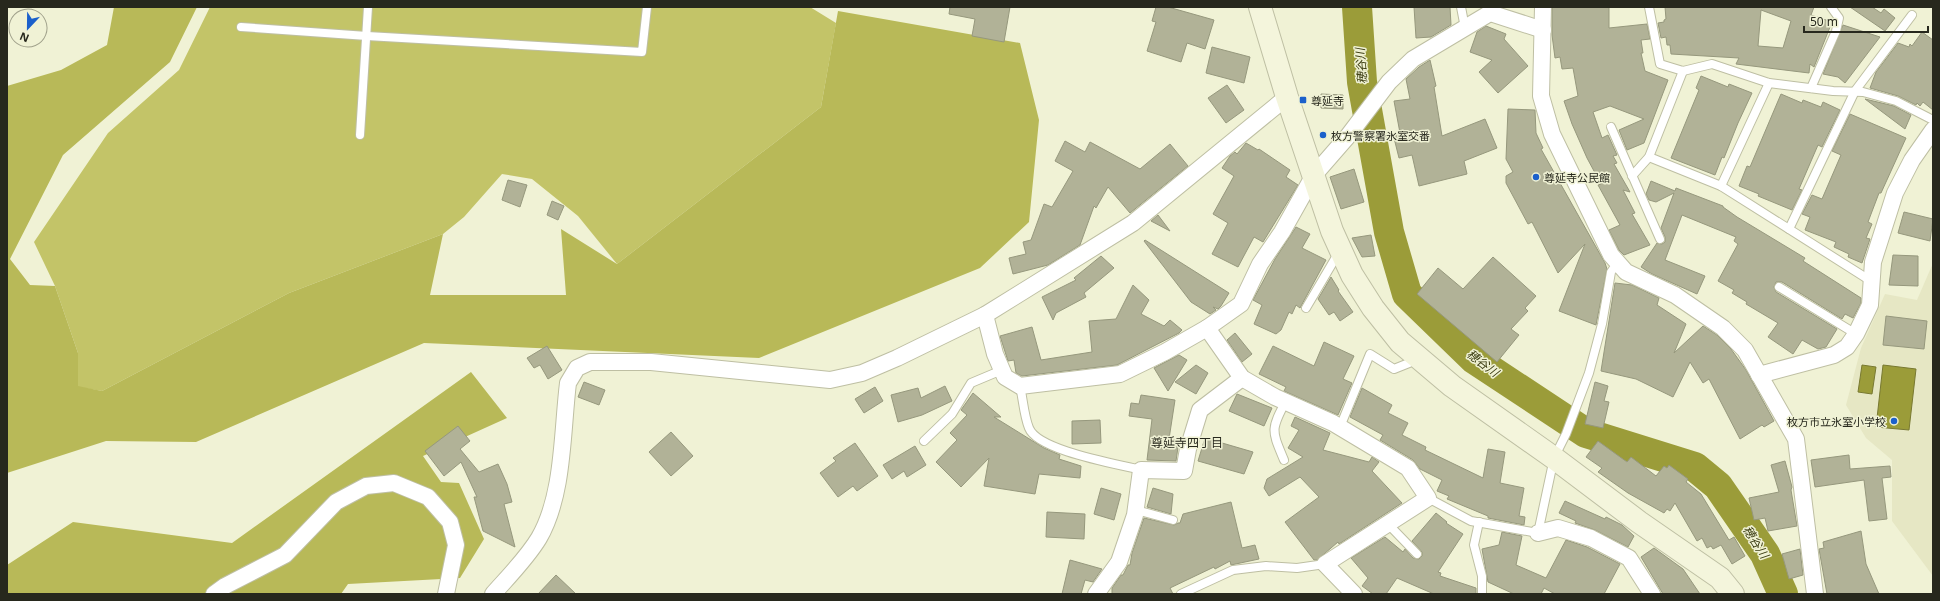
<svg xmlns="http://www.w3.org/2000/svg" width="1940" height="601" font-family="'Noto Sans','Noto Sans JP',sans-serif">
<rect width="100%" height="100%" fill="#f0f2d5"/>
<path fill="#e6e7c4" d="M1933,263v313l-41,-55v-61l-26,-22 -20,-33 15,-57 24,-54 32,6z"/>
<path fill="#c3c468" d="M210,7h600l26,16 -15,84 -204,157 -39,-48 -46,-37 -30,-5 -38,43 -21,17 -154,59 -187,98 -24,-4v-34l-23,-67 -21,-44 74,-109 71,-63z"/>
<g fill="#b8b958">
<path d="M114,7h83l-27,55 -107,93 -53,104 20,26 25,1 23,67v33l24,5 187,-98 154,-59 -13,61h136l-5,-66 56,35 204,-157 17,-96 182,32 19,77 -10,102 -49,46 -221,90 -335,-15 -228,99 -90,-1 -99,32v-387l54,-16 46,-25z"/>
<path d="M471,372l36,46 -84,38 18,26 18,1 25,56 -24,39 -112,6 -7,10h-334v-29l66,-43 159,21z"/>
</g>
<g fill="#9b9c39" stroke="#787931">
<path d="M1862,365l14,2 -4,27 -14,-2z"/>
<path d="M1883,365l33,4 -7,61 -33,-3z"/>
</g>
<g fill="none" stroke-linecap="round" stroke-linejoin="round">
<path stroke="#9b9c39" stroke-width="30" d="M1357,7l5,75 27,150 18,62 67,65 112,74 109,34 23,19 47,68 18,40"/>
</g>
<g fill="#b1b297" stroke="#96987d" fill-rule="evenodd">
<path d="M950,7h60l-6,35 -32,-6 3,-17 -26,-5z"/>
<path d="M1156,7h12l46,13 -9,29 -18,-6 -6,19 -34,-11 9,-29 -4,-1z"/>
<path d="M1414,7h36l1,18 -20,12 -15,1z"/>
<path d="M1552,7h57v21l38,-4 3,15 -9,1 2,13h-2l4,18 23,9 -24,63 -17,7 -8,-20 25,-11 -34,-13 -17,6 9,26 6,-3 9,20 -4,1 4,7 -3,1 16,28 -7,-2 12,23 -3,1 18,31 -26,10 -5,-5 -10,-20 11,-5 -22,-40 3,-1 -14,-26 -15,-34 -8,-23 14,-5 -5,-28 -11,1 -2,-12 -5,1 -3,-23z"/>
<path d="M1665,7h149l-3,8 21,7 -18,45 -4,-3 -1,9 -73,-9 3,-6 -68,-4 -1,-9h-3l-1,-8 -5,1 -3,-15 6,-1v-2l2,-1zM1761,10l30,11 -8,27 -25,-2z"/>
<path d="M1850,7h22l9,6 3,-4 11,9 -10,13z"/>
<path d="M1843,25l37,12 -35,46 -7,-6 -15,-3z"/>
<path d="M1486,26l20,8 -2,5 24,27 -30,27 -19,-21 13,-12 -22,-8 7,-20z"/>
<path d="M1922,32l11,8v70l-10,-8 -3,4 -3,-3 -1,2 -18,-9 -28,-8 6,-16 22,-29 11,4 1,-3 2,2z"/>
<path d="M1212,47l38,10 -6,26 -38,-10z"/>
<path d="M1430,60l6,26 -2,1 8,49 43,-17 12,29 -33,13 3,13 -48,12 -7,-31 -13,3 -6,-24 7,-1 -6,-32 16,-2 -4,-20 13,-12z"/>
<path d="M1701,76l27,11 1,-3 23,9 -14,30 -14,35 -2,-1 -7,18 -44,-17 28,-68 -3,-2z"/>
<path d="M1227,85l17,25 -18,13 -18,-25z"/>
<path d="M1321,94l22,1v14l-22,-1z"/>
<path d="M1781,94l21,9 1,-3 18,7 2,-5 17,8 -18,37 -4,-2 -19,44 3,1 -10,20 -34,-14 1,-2 -20,-8 8,-20 3,1z"/>
<path d="M1865,99l29,7 17,9 -6,14z"/>
<path d="M1508,109l27,1 1,23 7,15 -2,1 64,114 2,6 -11,56 -37,-14 26,-67 -27,29 -26,-51 -4,2 -22,-41v-7l7,-4 -7,-13z"/>
<path d="M1850,114l56,24 -25,55h-2l-11,29 4,2 -6,14 4,1 -8,24 -14,-6 1,-3 -15,-7 2,-5 -31,-12 5,-13 -8,-3 10,-19 10,4 19,-44 -9,-4z"/>
<path d="M1065,141l20,11 5,-10 50,27 30,-25 18,22 -58,47 -22,-26 -12,21 -2,-2 -14,39 -32,20 -35,9 -4,-16 17,-4 -3,-12 8,-2 13,-36 8,3 21,-36 -18,-10z"/>
<path d="M1246,143l12,7 1,-1 31,21 -4,7 12,8 -35,57 -9,-5 -16,30 -26,-13 16,-31 -15,-9 21,-38 -12,-8 8,-12 5,-4 2,2z"/>
<path d="M1354,169l10,33 -23,7 -11,-32z"/>
<path d="M508,180l19,5 -7,22 -18,-7z"/>
<path d="M1651,181l24,10 1,-3 47,18v1l14,10 68,41 -2,3 58,37v5l-8,15 -8,-4 -3,5 -60,-37h-6l-2,5 2,5 61,37 -11,18 -8,2 -16,-9 -9,14 -25,-17 10,-14 -32,-19 1,-2 -15,-9 2,-3 -16,-9 20,-37 -4,-3 2,-4 -54,-22 -17,45 40,16 -8,18 -45,-20 -11,-7 16,-24 5,1 3,-2v-5l-4,-9 13,-35 -18,9 -7,-2 -3,-6z"/>
<path d="M552,201l12,5 -6,14 -11,-5z"/>
<path d="M1904,212l29,7 -3,22 -32,-8z"/>
<path d="M1158,215l12,16 -19,-10z"/>
<path d="M1296,227l14,7 -8,14 24,12 -26,48 -4,-3 -4,9 -3,-2 -8,18 -5,4 -22,-10 8,-19 -9,-5 22,-41z"/>
<path d="M1371,235l4,21 -13,1 -10,-19z"/>
<path d="M1145,240l84,53 -8,13 -3,3 -5,-2 3,3 -6,4 -19,-12 -47,-61z"/>
<path d="M1893,255l25,1v30l-29,-1z"/>
<path d="M1101,256l13,12 -30,25 2,4 -30,16 -3,7 -11,-23 34,-17 -2,-2z"/>
<path d="M1493,257l43,39 -11,12 3,3 -17,18 8,6 -22,27 -80,-68 21,-26 25,21z"/>
<path d="M1331,277l8,13 -1,1 15,21 -13,9 -6,-9 -5,3 -11,-16z"/>
<path d="M1615,283l17,2 27,13 -2,7 29,19 -12,29 29,-27 14,9 14,14 15,21 28,51 -10,6 -2,-2 -22,14 -31,-60 -6,4 -13,-21 -17,35 -37,-18 -35,-8z"/>
<path d="M1133,285l16,15 -8,14 23,12 6,-6 12,10 -3,3 -62,32 -95,11 -6,-3 -2,-13 -6,1 -8,-25 32,-9 9,33 51,-8 -3,-31 27,-2z"/>
<path d="M1886,316l41,5 -3,28 -41,-4z"/>
<path d="M1235,333l17,21 -10,8 -15,-22z"/>
<path d="M1324,342l30,14 -11,23 9,4 -14,32 -54,-24 2,-4 -27,-13 14,-28 41,20z"/>
<path d="M547,346l15,24 -14,9 -8,-14 -6,3 -7,-10z"/>
<path d="M1179,355l8,5 -19,31 -14,-23z"/>
<path d="M1196,365l12,8 -12,21 -21,-12z"/>
<path d="M584,382l21,8 -6,15 -21,-8z"/>
<path d="M1595,382l13,4 -4,15 5,1 -6,26 -18,-4z"/>
<path d="M945,386l7,15 -30,14 -24,7 -7,-27 27,-7 3,10z"/>
<path d="M875,387l8,14 -19,12 -9,-14z"/>
<path d="M1362,388l30,17 -4,8 20,10 -6,12 24,12 -1,3 58,28 5,-29 17,3 -5,31 24,5 -5,28 6,1 -1,8 -36,-7v-2l-41,-17 2,-3 -12,-5 5,-11 -22,-11 -7,-9 -33,-20 3,-5 -33,-18z"/>
<path d="M973,393l28,24h-7l50,31 16,7 -1,4 22,7 -1,12 -41,-4 -4,20 -51,-8 5,-28 -28,29 -25,-25 21,-22 -7,-7 17,-18 -6,-5z"/>
<path d="M1237,394l35,14 -8,18 -35,-15z"/>
<path d="M1141,395l34,5 -6,39 10,1 -3,21 -29,-1 5,-41 -23,-3 2,-13 8,1z"/>
<path d="M1295,417l35,16 -7,17 46,12 3,-5 7,5 -7,9 30,32 -63,41 -1,-2 -21,18h-3l-29,-38 34,-25 -19,-20 -31,19 -5,-8 3,-9 36,-22 -15,-9 11,-18 -8,-4z"/>
<path d="M1100,420l1,23 -29,1v-23z"/>
<path d="M458,426l12,15 -10,8 19,23 19,-8 9,20 5,18 -8,2 11,43 -32,-16 -9,-34h3l-16,-35 -17,14 -19,-25z"/>
<path d="M671,432l22,24 -22,20 -22,-24z"/>
<path d="M1205,438l48,14 -9,22 -46,-13z"/>
<path d="M1598,441l29,21 4,-5 25,19 8,-10 3,2 2,-3 19,14 -2,3 15,12 28,46 5,-3 11,19 -13,8 -11,-19 -8,4 -2,-3 -4,2 -5,-10 -5,3 -22,-38 -5,8 -3,-2 -3,4 -36,-20 -30,-21 4,-4 -16,-11z"/>
<path d="M855,443l23,33 -21,15 -4,-5 -15,11 -18,-24 16,-12 -3,-3z"/>
<path d="M915,446l11,19 -19,12 -3,-6 -12,8 -9,-14z"/>
<path d="M1849,455l1,14 40,-3 1,11 -9,1 5,41 -18,2 -5,-41 -49,7 -4,-27z"/>
<path d="M1785,461l7,26 -1,3 6,36 -29,5 -3,-13 -11,2 -5,-22 30,-6 -8,-27z"/>
<path d="M1101,488l20,6 -7,26 -20,-6z"/>
<path d="M1153,488l20,6 -2,20 -24,-7z"/>
<path d="M1565,501l40,18 1,-2 16,8 12,11 -6,11 -33,-17 -20,-7 1,-2 -17,-8z"/>
<path d="M1231,502l11,46 13,-3 4,14 -28,6 -1,-4 -15,8 -1,-2 -44,21 3,6h-61v-6l9,-13h2l5,-10h2l2,-12 12,-35 30,7 4,-2h2l3,-9z"/>
<path d="M1047,512l38,2 -1,25 -38,-2z"/>
<path d="M1436,513l11,9 -1,1 17,11 -25,38 3,1 -1,3 36,12v6h-42l-37,-16 -11,16h-13l-11,-8 6,-8 -17,-20 34,-21 18,15 2,-3 8,9 6,1 3,-3v-4l-10,-11z"/>
<path d="M1861,531l5,33 13,30h-52l-8,-45 5,-1 -1,-6z"/>
<path d="M1502,532l20,4 -6,29 30,13 20,-38 21,7 33,17 -16,30h-49l-11,-6 -3,6h-27l-26,-12 -6,-33 17,-4z"/>
<path d="M1654,548l29,21 17,25h-37l-22,-37z"/>
<path d="M1800,549l3,26 -14,4 -7,-25z"/>
<path d="M1070,560l32,9 -9,13 -8,-2 -4,14h-19z"/>
<path d="M556,575l20,19h-38z"/>
</g>
<g fill="none" stroke-linecap="round" stroke-linejoin="round">
<defs>
<g id="lane">
<path d="M1461,7l4,21"/>
<path d="M1649,7l11,57 23,7 29,-7 57,19 64,8 30,1 33,9 37,19"/>
<path d="M241,27l126,9 275,16 5,-45"/>
<path d="M1811,88l25,-57 3,-13 -8,-11"/>
<path d="M1611,127l49,112"/>
<path d="M360,135l8,-128"/>
<path d="M1649,157l72,29 150,95"/>
<path d="M1632,176l17,-19 34,-86"/>
<path d="M1721,186l48,-103"/>
<path d="M1789,229l66,-138 57,-76"/>
<path d="M1779,287l77,47"/>
<path d="M1306,308l33,-56"/>
<path d="M1020,386c3,13 4,30 9,42 9,23 89,36 112,42"/>
<path d="M1340,427l30,-73 24,15 15,-6 7,-6"/>
<path d="M924,441l28,-27 19,-31 31,-13"/>
<path d="M1284,460c-12,-29 -14,-30 2,-59"/>
<path d="M1428,498l43,23 67,12 16,-75 12,-24 23,-61 13,-49 9,-52 7,-10"/>
<path d="M1136,510l37,10"/>
<path d="M1479,522l-5,23 8,31v18"/>
<path d="M1388,524l29,30"/>
<path d="M1181,594l52,-24 33,-4 31,2 28,-4"/>
</g>
<g id="street">
<path d="M1543,7l-2,89 11,38 59,121 15,17 49,23 48,33 22,22 51,89 19,155"/>
<path d="M985,315l10,39 10,23 15,9 100,-12 45,-22 42,-24"/>
<path d="M1759,375l75,-20 13,-8 9,-13 14,-29 3,-43 22,-69 17,-33 21,-30"/>
<path d="M1538,533l20,-5 33,10 38,20 23,36"/>
<path d="M214,594l11,-8 60,-31 51,-53 30,-16 28,-3 34,14 22,25 6,23 -10,49"/>
<path d="M493,594c16,-18 34,-36 46,-56 25,-43 23,-107 29,-155l9,-15 13,-6h61l179,18 32,-7 35,-15 88,-43 148,-92 154,-126"/>
<path d="M1096,594l23,-32 16,-47 6,-45 43,1 4,-22 12,-39 42,-32"/>
<path d="M1354,594l-29,-30 103,-66 -20,-30 -75,-45 -58,-26 -33,-19 -35,-50 34,-24 19,-40 22,-32 32,-57 34,-39 41,-54 24,-23 77,-46 53,17"/>
</g>
<path id="secondary" d="M1260,7l27,90 45,134 20,44 21,33 27,34 52,44 102,72 85,64 81,56 13,16"/>
</defs>
<use href="#lane" stroke="#bebfa3" stroke-width="10"/>
<use href="#street" stroke="#bebfa3" stroke-width="18"/>
<use href="#secondary" stroke="#bebfa3" stroke-width="24"/>
<use href="#lane" stroke="#fff" stroke-width="8"/>
<use href="#street" stroke="#fff" stroke-width="16"/>
<use href="#secondary" stroke="#f4f5dc" stroke-width="22"/>
</g>
<g fill="#1b60cb" stroke="#f0f2d5" stroke-width="1.5">
<rect x="1299" y="96" width="8" height="8" rx="2"/>
<circle cx="1323" cy="135" r="4"/>
<circle cx="1536" cy="177" r="4"/>
<circle cx="1894" cy="421" r="4"/>
</g>
<g text-anchor="middle" dominant-baseline="central" stroke-width="3" stroke-linejoin="round" paint-order="stroke">
<g font-size="11" fill="#27281d" stroke="#f0f2d5" text-anchor="start">
<text x="1311" y="100">尊延寺</text>
<text x="1331" y="135">枚方警察署氷室交番</text>
<text x="1544" y="177">尊延寺公民館</text>
<text x="1886" y="421" text-anchor="end">枚方市立氷室小学校</text>
</g>
<g font-size="12" font-style="italic" fill="#3b3c12" stroke="#f0f2d5">
<text transform="translate(1361 66) rotate(-94)">穂谷川</text>
<text transform="translate(1483 363) rotate(37)">穂谷川</text>
<text transform="translate(1756 542) rotate(57)">穂谷川</text>
</g>
<g font-size="12" fill="#27281d" stroke="#f0f2d5">
<text x="1187" y="442">尊延寺四丁目</text>
</g>
</g>
<rect width="1940" height="601" fill="none" stroke="#27281d" stroke-width="16"/>
<g transform="translate(28 28) rotate(202)"><circle r="19" fill="#f0f2d5" stroke="#a0a18b"/>
<path d="M0-3L7 15L0 10L-7 15Z" fill="#1b60cb"/>
<text y="-6" font-size="11" font-weight="bold" text-anchor="middle" fill="#27281d">N</text>
</g>
<path d="M1804 26v6h124v-6" fill="none" stroke="#27281d" stroke-width="2"/>
<text x="1810" y="26" font-size="12" fill="#27281d" stroke="#f0f2d5" stroke-width="3" paint-order="stroke">50 m</text>
</svg>
